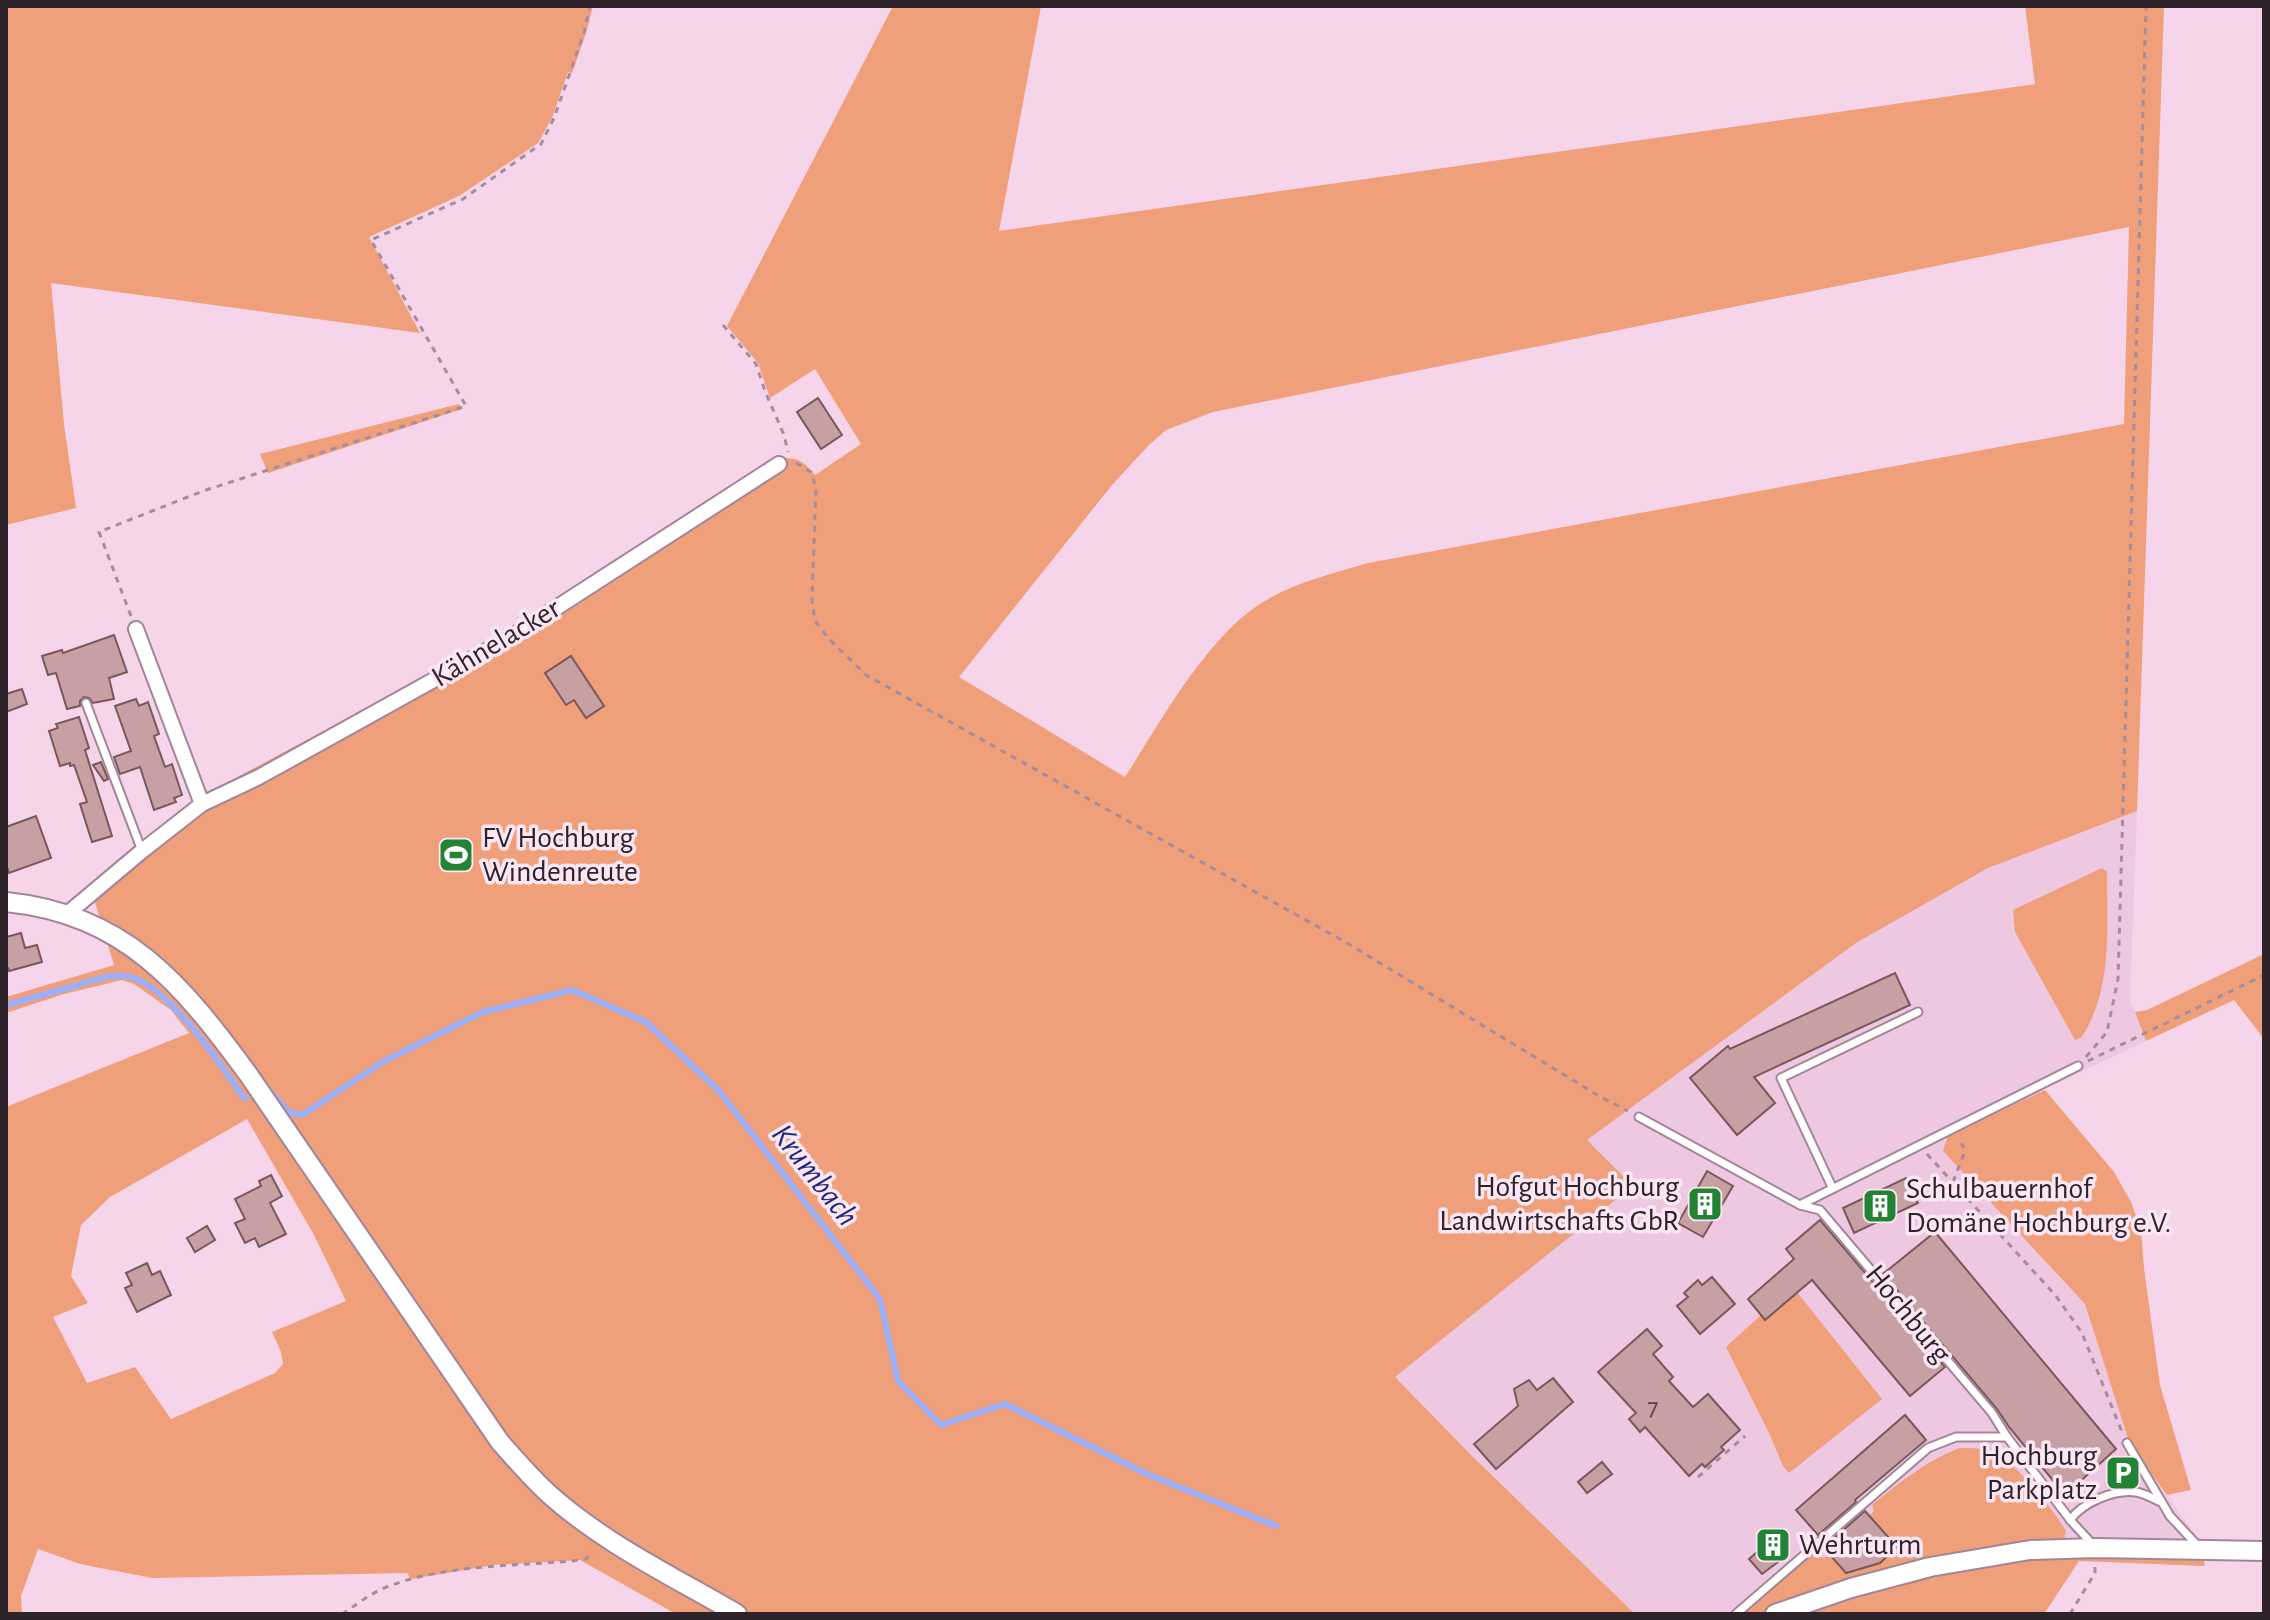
<svg xmlns="http://www.w3.org/2000/svg" width="2270" height="1620" font-family="'Alegreya Sans',sans-serif">
<rect width="100%" height="100%" fill="#f6d5ea"/>
<path fill="#eec7e0" fill-rule="evenodd" d="M2137,811l-7,189 16,41 -198,94 -5,16 142,153 45,141 70,96 -137,-1 -304,74h-124l-164,-159 -77,-78 238,-190 -45,-47 269,-197 132,-75zM1761,1315l22,151 -14,-33z"/>
<g fill="#ef9f7a" fill-rule="evenodd">
<path d="M6,6h587l-7,27 -14,40 -4,-1 -16,46 -14,25 -79,53 -90,41 51,96 -369,-50 13,141 12,84 -70,17z"/>
<path d="M893,6h148l-42,225 1036,-147 -10,-78h139l-27,805 -149,57 -132,75 -269,197 46,46 -238,191 76,78 164,159h-959l-96,-54 -86,5 -83,14 -4,-6 -255,5 -72,-14 -42,-15 -17,47 1,18h-16v-507l183,-74 -18,-23 -37,-26 -12,-4 -58,14 -58,19v-16l108,-32 -21,-69 111,-101 304,-163 271,-173c17,-3 25,2 36,16l46,-31 -46,-75 -45,29 -12,-35 -31,-37zM2129,227l-5,197 -756,139c-33,10 -68,18 -98,35 -61,33 -108,122 -145,179l-166,-100 153,-192 36,-39 18,-16 47,-18zM247,1119l67,116 32,66 -74,31 9,20 2,12 -8,9 -104,46 -36,-52 -48,16 -34,-66 35,-14 -17,-27 10,-51 29,-28z"/>
<path d="M459,404l3,5 -194,64 -8,-19z"/>
<path d="M2102,868l5,4c0,56 6,118 -26,166l-6,2 -60,-108 -2,-22z"/>
<path d="M2264,954v85l-30,-39 -88,41 -11,-29 12,-2z"/>
<path d="M2045,1090l69,82 17,30 10,28 3,38 16,117 31,105 -24,5 -37,-50 -45,-141 -142,-153 5,-16z"/>
<path d="M1797,1292l85,107 -93,74 -6,-7 -14,-33 -43,-86 35,-32z"/>
<path d="M1959,1448c13,0 27,0 38,6 20,10 58,58 69,77l-2,9h155l45,2 -61,15 2,9 -126,-5 -35,53h-301l71,-61 10,5 6,-3 16,18 34,-10 17,-16 -28,-31 5,-5 -2,-6c28,-23 53,-43 87,-57z"/>
</g>
<g fill="none" stroke-linecap="round" stroke-linejoin="round">
<g stroke="#9bb0fd" stroke-width="6">
<path d="M6,1005c22,-6 44,-12 65,-18 18,-5 36,-13 54,-11 39,3 97,90 118,121l3,1"/>
<path d="M269,1092l3,1 16,19 14,3 84,-55 97,-48 89,-22 74,32 73,69 161,208 18,82 43,44 64,-21 142,70 129,52"/>
</g>
</g>
<g fill="#c7a0a3" stroke="#7a575b" stroke-width="2">
<path d="M818,398l24,37 -21,14 -24,-37z"/>
<path d="M114,635l13,37 -18,6 5,21 -21,4 -4,-5 -5,-1 -4,4v5l-13,3 -11,-36 -8,2 -6,-19 20,-6 1,3z"/>
<path d="M571,656l33,50 -18,12 -12,-18 -8,5 -21,-32z"/>
<path d="M22,689l5,15 -21,8v-18z"/>
<path d="M136,699l3,7 9,-4 11,32 -5,2 11,31 7,-3 10,31 -8,3 2,4 -22,8 -14,-43 -20,7 -6,-17 17,-6 -16,-45z"/>
<path d="M79,717l10,31 -4,2 27,86 -20,6 -12,-38 7,-2 -13,-37 -4,1v-3l-10,3 -11,-35 9,-3 -2,-4z"/>
<path d="M101,762l7,17 -4,2 -11,-16z"/>
<path d="M36,816l15,42 -42,15 -3,-9v-37z"/>
<path d="M21,933l4,15 12,-3 5,17 -33,9 -1,-3h-2v-31z"/>
<path d="M1895,973l15,32 -156,72 21,26 -38,32 -47,-57 38,-32 2,3z"/>
<path d="M1707,1171l26,15 -30,51 -25,-14z"/>
<path d="M271,1175l11,21 -12,7 16,31 -27,13 -4,-9 -10,5 -10,-20 10,-4 -10,-20 26,-13 -2,-5z"/>
<path d="M1906,1178l12,25 -64,30 -11,-25z"/>
<path d="M1820,1220l125,147 -35,29 -98,-116 -47,40 -17,-21 46,-40 -8,-10z"/>
<path d="M207,1226l8,14 -20,12 -8,-14z"/>
<path d="M1935,1232l181,217 -51,46 -56,-68 -12,-18 -114,-135z"/>
<path d="M147,1263l5,12 8,-4 11,24 -34,17 -12,-24 7,-3 -6,-12z"/>
<path d="M1712,1277l23,27 -35,30 -23,-28 11,-9 -4,-4 14,-13 4,5z"/>
<path d="M1647,1329l15,17 -9,8 20,23 -4,4 24,26 15,-13 32,36 -19,17 3,3 -19,17 -3,-3 -13,12 -44,-49 -5,5 -11,-13 7,-6 -38,-41z"/>
<path d="M1553,1378l20,24 -77,67 -22,-25 44,-38 -4,-17 15,-9 8,10z"/>
<path d="M1905,1415l21,25 -71,60 1,2 -38,33 -22,-25z"/>
<path d="M1602,1462l10,12 -25,19 -9,-11z"/>
<path d="M1865,1511l32,36 -17,16 -34,10 -16,-18 2,-3 -6,-7z"/>
<path d="M1766,1544l12,18 -16,12 -13,-15z"/>
</g>
<g fill="none" stroke-linecap="round" stroke-linejoin="round">
<defs>
<g id="service">
<path d="M86,703l56,148"/>
<path d="M1639,1117l161,88 278,-139"/>
<path d="M1832,1187l-51,-109 137,-66"/>
<path d="M1800,1205l20,5 172,203 15,24"/>
<path d="M2127,1443l43,73 27,29"/>
<path d="M2070,1520c13,-18 45,-31 66,-28 8,1 18,7 25,10"/>
<path d="M1736,1614l192,-166 28,-11h51l65,85 22,24"/>
</g>
<g id="minor">
<path d="M136,629l66,175"/>
<path d="M67,914l75,-63 60,-47 57,-27 252,-140 268,-173"/>
</g>
<g id="tertiary">
<path d="M6,902c119,12 176,82 242,172l252,368c16,18 32,37 50,53 55,49 124,82 187,119"/>
<path d="M1775,1614l76,-26 79,-21 100,-17 66,-2 168,3"/>
</g>
</defs>
<use href="#service" stroke="#a38599" stroke-width="11"/>
<use href="#minor" stroke="#a38599" stroke-width="18"/>
<use href="#tertiary" stroke="#a38599" stroke-width="22"/>
<g stroke="#a68d9d" stroke-width="3" stroke-dasharray="6 6" stroke-linecap="butt">
<path d="M723,325l33,39 9,27 19,44 4,17"/>
<path d="M796,463l15,9 5,16 -4,112 3,21 14,18 37,36 481,268 252,153 29,15"/>
<path d="M131,616l-32,-84 104,-41 263,-85 -95,-166 92,-41 78,-55 13,-26 30,-85 6,-27"/>
<path d="M2086,1057l21,-25 11,-53 28,-973"/>
<path d="M2088,1061l176,-86"/>
<path d="M1927,1154l129,142 26,37 40,99"/>
<path d="M1953,1182l12,-31 -6,-13"/>
<path d="M1698,1477l47,-41"/>
<path d="M342,1614c14,-9 28,-20 42,-26 63,-25 131,-21 197,-28l5,-1 7,-7"/>
<path d="M2070,1614l25,-41v-8"/>
</g>
<use href="#service" stroke="#fff" stroke-width="7"/>
<use href="#minor" stroke="#fff" stroke-width="14"/>
<use href="#tertiary" stroke="#fff" stroke-width="18"/>
</g>
<defs>
<symbol id="stadium-square" viewBox="-11 -11 22 22"><rect x="-9" y="-9" width="18" height="18" rx="4" fill="#238335" stroke="#fbe7f4"/><path d="M0-5a6.5 5 0 1 0 0 10a6.5 5 0 1 0 0-10ZM-3.5-1.8h7v3.6h-7Z" fill="#fff"/></symbol>
<symbol id="building-square" viewBox="-11 -11 22 22"><rect x="-9" y="-9" width="18" height="18" rx="4" fill="#238335" stroke="#fbe7f4"/><path d="M-4-6H4V6H1V3H-1V6H-4ZM-2.5-4.3h1.7v1.8h-1.7ZM.8-4.3h1.7v1.8H.8ZM-2.5-1h1.7V.8h-1.7ZM.8-1h1.7V.8H.8Z" fill="#fff"/></symbol>
<symbol id="parking-square" viewBox="-11 -11 22 22"><rect x="-9" y="-9" width="18" height="18" rx="4" fill="#238335" stroke="#fbe7f4"/><path d="M-3.5-5.5H1a3.5 3.5 0 0 1 0 7H-1V5.5H-3.5ZM-1-3.4V-.6H.8a1.4 1.4 0 0 0 0-2.8Z" fill="#fff"/></symbol>
</defs>
<g fill-rule="evenodd">
<use href="#stadium-square" x="436" y="835" width="40" height="40"/>
<use href="#building-square" x="1685" y="1184" width="40" height="40"/>
<use href="#building-square" x="1860" y="1186" width="40" height="40"/>
<use href="#parking-square" x="2103" y="1453" width="40" height="40"/>
<use href="#building-square" x="1753" y="1525" width="40" height="40"/>
</g>
<g text-anchor="middle" dominant-baseline="central" stroke-width="7" stroke-linejoin="round" paint-order="stroke">
<g font-size="26" fill="#554249">
<text x="1653" y="1407">7</text>
</g>
<g font-size="30" fill="#2f232b" stroke="#fbe7f4">
<text transform="translate(496 643) rotate(-31)">Kähnelacker</text>
<text transform="translate(1908 1314) rotate(51)">Hochburg</text>
</g>
<g font-size="30" fill="#2f232b" stroke="#fbe7f4" text-anchor="start">
<text x="482" y="838">FV Hochburg<tspan x="482" dy="34">Windenreute</tspan></text>
<text x="1679" y="1187" text-anchor="end">Hofgut Hochburg<tspan x="1679" dy="34">Landwirtschafts GbR</tspan></text>
<text x="1906" y="1189">Schulbauernhof<tspan x="1906" dy="34">Domäne Hochburg e.V.</tspan></text>
<text x="2097" y="1456" text-anchor="end">Hochburg<tspan x="2097" dy="34">Parkplatz</tspan></text>
<text x="1799" y="1545">Wehrturm</text>
</g>
<g font-size="32" font-style="italic" fill="#20287e" stroke="#fbe7f4">
<text transform="translate(815 1175) rotate(52)">Krumbach</text>
</g>
</g>
<rect width="2270" height="1620" fill="none" stroke="#2f232b" stroke-width="16"/>
</svg>
